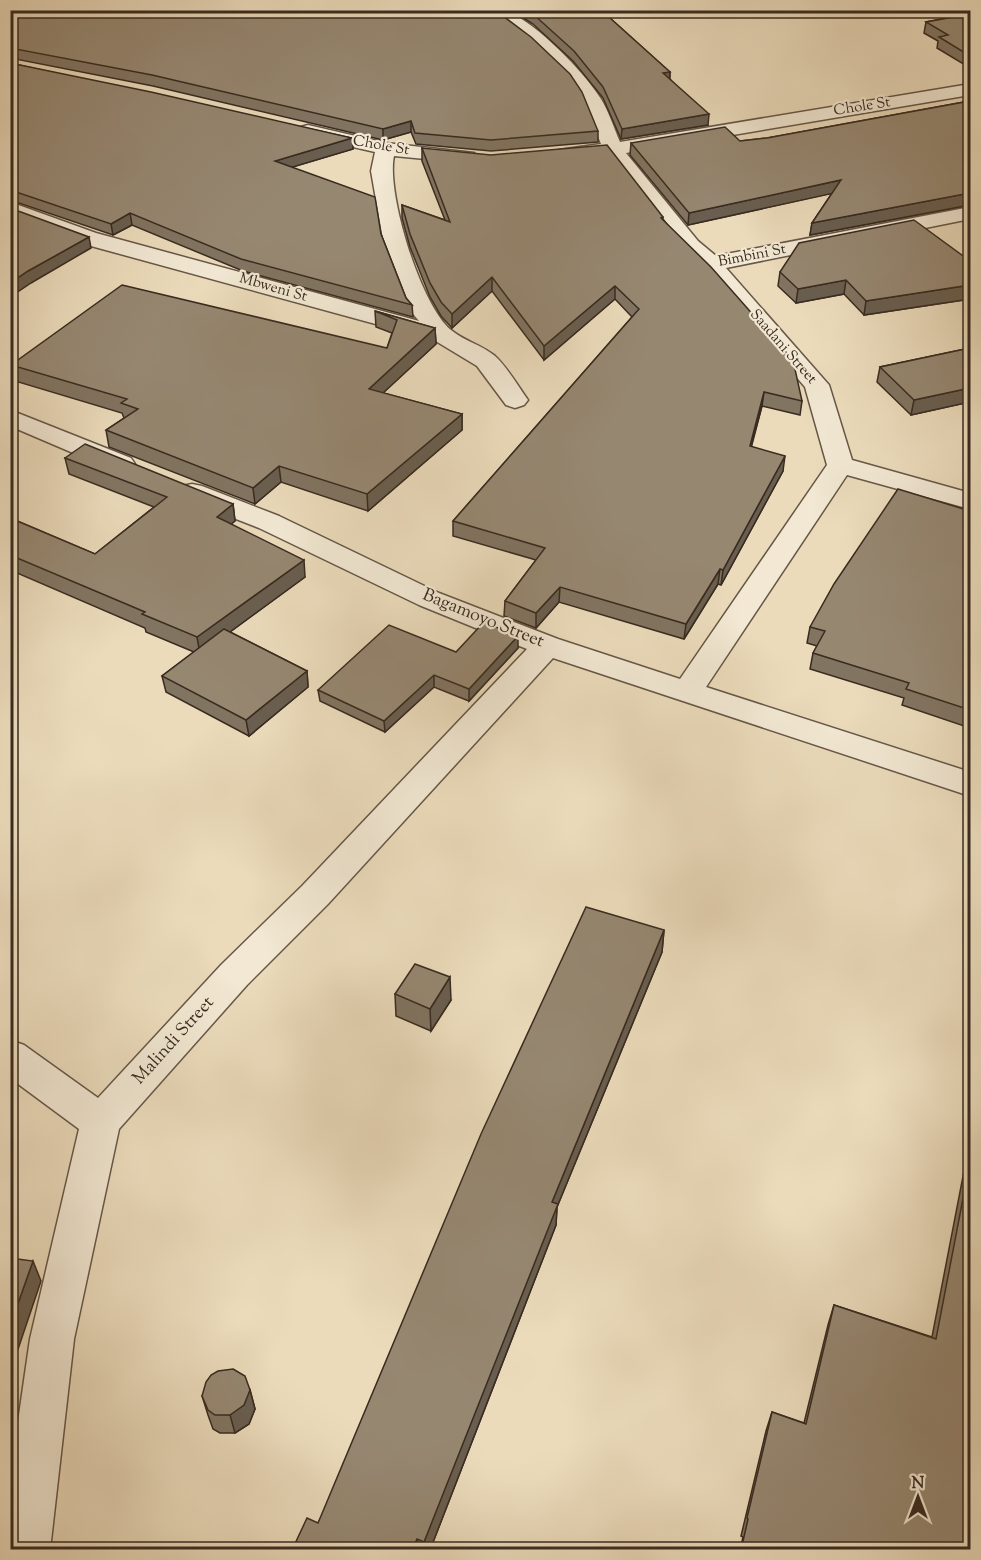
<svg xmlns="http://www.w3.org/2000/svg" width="981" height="1560" font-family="'Sorts Mill Goudy',serif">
<rect width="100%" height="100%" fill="#ebdbbb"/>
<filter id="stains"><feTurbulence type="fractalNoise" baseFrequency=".00333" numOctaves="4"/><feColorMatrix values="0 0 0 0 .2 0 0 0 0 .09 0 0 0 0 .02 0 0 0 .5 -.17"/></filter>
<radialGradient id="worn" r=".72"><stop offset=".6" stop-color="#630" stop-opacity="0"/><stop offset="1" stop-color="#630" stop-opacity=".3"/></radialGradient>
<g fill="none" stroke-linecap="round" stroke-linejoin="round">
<defs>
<g id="minor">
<path d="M483,10c7,0 16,-1 23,1 30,11 79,62 95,88 8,13 13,29 19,43l350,-58v11l-344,58 72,88 18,15 254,-49v12l-244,49 103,117 23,75 118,33v16l-123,-34 -141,212 264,85v24l-417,-138 -225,246 -81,81 -128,144 -45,210 -24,211h-40v-73l20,-138 49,-210 -69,-51v-38l14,5 74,53 123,-133 81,-79 225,-237 -108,-44 -160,-77 -77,-30 -3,-6 3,-6 10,-2 10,2 77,30 160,77 119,46 122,40 147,-214 -22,-78 -102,-118 -21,-18 -59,-73 -16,-22 -41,4 -7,-2 -3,-4 3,-4 42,-6 -17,-43 -13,-18 -39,-38z"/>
<path d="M308,125l78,18 88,10 3,4 -3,4 -7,2 -73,-7c-8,37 27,150 57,174 13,11 31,15 44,26 12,11 23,30 33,44l-4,5 -9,3 -9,-3 -29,-39 -43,-26 -354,-97 -70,-27v-14l86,31 323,88 -10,-12 -25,-64 -13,-74 4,-19 -74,-17 -3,-4 3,-4z"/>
<path d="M10,410l121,48 4,6 -4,6 -9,2 -9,-2 -103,-44z"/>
</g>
</defs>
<use href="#minor" stroke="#665747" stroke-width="3"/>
<use href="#minor" fill="#f2e8d3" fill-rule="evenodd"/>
</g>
<g fill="#817461" stroke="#392b20" stroke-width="1.5">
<path d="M10,10l588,121v11l-107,9 -75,-7 -5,-12 -28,8 -230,-54 -143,-28z"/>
<path d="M508,10h93l69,62v7l38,46 -87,14 -18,-41 -30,-37 -40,-37 -14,-9z"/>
<path d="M970,14v54l-33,-20 1,-7 -14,-8 2,-11z"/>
<path d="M10,63l342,75 1,11 -61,18 89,67 25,64 6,7 1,12 -170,-46 -111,-46 -19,10 -103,-35z"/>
<path d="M970,101v105v-1l-160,30 2,-12 20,-30 -144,32 -58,-70 1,-12 109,-2 27,-3z"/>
<path d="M422,148l241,69v2l139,182 -2,14 -38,-9 -11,40 32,25 -62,114 -3,-1 -34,55 -125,-37 -23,26 -32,-12 1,-15 31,-41 -83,-24v-15l179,-204 -17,-18 -71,61 -52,-69 -40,37 -11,-12 -11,-19 -20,-50 -8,-29v-13l43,15 -23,-59z"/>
<path d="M970,261v38l-106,16 -20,-21 -48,9 -18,-17 2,-14z"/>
<path d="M375,311l60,17 1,16 -53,49 79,21v16l-94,81 -87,-29 -26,22 -146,-57 -3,-17 18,-12 -2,-5 -107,-32 -4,-16 376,-17 5,-15 -16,-6z"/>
<path d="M970,348v54l-59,13 -34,-33 3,-15z"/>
<path d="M65,458l168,46 2,17 -4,3 74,53 -75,55 77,39 1,16 -59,49 -83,-44 -4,-16 32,-24 -48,-20 -1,-4 -130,-56 -5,3v-57l85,36 59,-47 -85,-33z"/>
<path d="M970,511v217l-68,-23 2,-7 -94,-29 3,-16 4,-7 -10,-3 3,-16z"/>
<path d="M518,648l-49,53 -35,-14 -49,45 -65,-31 -2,-11 138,-38z"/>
<path d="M664,930l-2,22 -105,255 -1,18 -126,325h-138l26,-27z"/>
<path d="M395,994l56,6 -20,31 -35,-15z"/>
<path d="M970,1140v410h-230l3,-13 -2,-1 25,-105 6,-19 32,11 24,-98 6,-20 98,32z"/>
<path d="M250,1390l5,19 -6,15 -14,9h-15l-7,-4 -5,-14 -6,-19z"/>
</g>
<g fill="#695e4f" stroke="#392b20" stroke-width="1.5">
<path d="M670,72l-1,10 -6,-9z"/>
<path d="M709,114l-1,11 -87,14 1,-10z"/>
<path d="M411,121v11l-28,8v-11z"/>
<path d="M352,138l1,11 -77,23 -1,-11z"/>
<path d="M841,180l-2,12 -151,33 1,-12z"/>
<path d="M970,193v12l-160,30 2,-12z"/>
<path d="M130,213l2,12 -19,10 -2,-11z"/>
<path d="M89,237l2,11 -60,35 -21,14v-14l18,-12z"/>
<path d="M492,277v14l-40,37v-14z"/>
<path d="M846,280l-2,14 -48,9 2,-14z"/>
<path d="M970,285v14l-106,16 2,-14z"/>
<path d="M615,286v13l-71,61v-14z"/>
<path d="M435,328l1,16 -66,61 -1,-16z"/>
<path d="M970,388v14l-59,13 3,-15z"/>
<path d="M764,392l-2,14 -14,54 2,-14z"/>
<path d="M462,414v16l-94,81 -1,-17z"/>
<path d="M785,456l-2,15 -62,114 2,-15z"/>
<path d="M279,466l2,16 -26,22 -2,-16z"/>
<path d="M233,504l2,17 -16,13 -2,-17z"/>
<path d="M10,557l5,15 -5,3z"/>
<path d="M304,560l1,17 -105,77 -3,-17z"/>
<path d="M720,569l-2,15 -34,55 2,-15z"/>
<path d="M560,587l-1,15 -23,26v-15z"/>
<path d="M518,636v12l-49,53v-12z"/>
<path d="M307,671l1,16 -59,49 -3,-16z"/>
<path d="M434,675v12l-49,45 -1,-11z"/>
<path d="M664,930l-2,22 -105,255 -1,18 -126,325h-5l-1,-8 128,-340z"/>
<path d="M450,977l1,23 -20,31 -1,-22z"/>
<path d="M33,1261l8,20 -31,92v-47z"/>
<path d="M250,1390l5,19 -6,15 -14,9 -5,-18z"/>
<path d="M417,1539l1,11h-6z"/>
</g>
<g fill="#968771" stroke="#392b20" stroke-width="1.5">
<path d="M10,10h485l36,27 39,37 12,18 16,39 -107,9 -76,-7 -4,-12 -28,8 -231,-54 -142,-27z"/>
<path d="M527,10h74l69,62 -7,1 46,41 -87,15 -19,-42 -29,-36 -41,-37z"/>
<path d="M970,14v42l-31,-19 9,-2 -22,-13z"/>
<path d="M10,63l141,29 201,46 -77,23 100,36 6,37 25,64 6,7 -171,-46 -111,-46 -19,11 -101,-34z"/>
<path d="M970,101v92l-158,30 29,-43 -152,33 -58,-70 94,-16 15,14 27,-3z"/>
<path d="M607,145l56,72 -2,1 50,49 82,93 9,41 -38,-9 -14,54 35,10 -62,114 -3,-1 -34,55 -126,-37 -24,26 -31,-12 40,-53 -92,-27 186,-212 -24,-23 -71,60 -52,-69 -40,37 -11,-12 -11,-19 -20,-49 -8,-29 48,17 -28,-74 69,7z"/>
<path d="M10,208l79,29 -61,34 -18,12z"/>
<path d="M914,220l56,41v24l-104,16 -20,-21 -48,9 -18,-17 19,-29z"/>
<path d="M122,285l265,63 10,-28 -22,-9 60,17 -66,61 93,25 -95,80 -88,-28 -26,22 -147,-58 32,-21 -17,-6 6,-4 -116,-34z"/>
<path d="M970,348v40l-56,12 -34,-33z"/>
<path d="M85,444l148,60 -16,13 87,43 -107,77 -55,-23 3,-2 -135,-57v-37l85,36 72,-57 -102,-39z"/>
<path d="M898,489l72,22v199l-64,-21 3,-6 -96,-30 12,-22 -15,-4 24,-43z"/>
<path d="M484,622l34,14 -49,53 -35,-14 -50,46 -66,-31 71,-65 67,27z"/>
<path d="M224,629l83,42 -61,49 -84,-44z"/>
<path d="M586,907l78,23 -112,272 6,2 -134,338 -7,-3 -5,11h-120l15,-32 11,5 163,-389z"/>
<path d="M415,964l35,13 -20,32 -35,-15z"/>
<path d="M970,1162v388h-229l7,-31 -1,-1 25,-106 34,12 28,-119 102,34z"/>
<path d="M10,1258l23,3 -23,65z"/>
<path d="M233,1369l12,7 5,14 -6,15 -14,10h-15l-7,-5 -6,-14 4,-14 5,-7 7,-4z"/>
</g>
<g text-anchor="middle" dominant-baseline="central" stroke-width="4.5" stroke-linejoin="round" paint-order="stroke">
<g font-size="15" fill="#392b20" stroke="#f2e8d3">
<text transform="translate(862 107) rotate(-9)">Chole St</text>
<text transform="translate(381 146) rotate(10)">Chole St</text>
<text transform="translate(752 256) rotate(-11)">Bimbini St</text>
<text transform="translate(273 288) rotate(16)">Mbweni St</text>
<text transform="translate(783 347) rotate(49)">Saadani Street</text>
</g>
<g font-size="18" fill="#392b20" stroke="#f2e8d3">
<text transform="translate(483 619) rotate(22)">Bagamoyo Street</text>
<text transform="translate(174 1041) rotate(-48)">Malindi Street</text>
</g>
</g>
<rect width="981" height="1560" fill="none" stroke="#ebdbbb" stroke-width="36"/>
<rect x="12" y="12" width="957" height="1536" fill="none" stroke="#392b20" stroke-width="3"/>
<rect x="18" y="18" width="945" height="1524" fill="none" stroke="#392b20" stroke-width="1.5"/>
<g transform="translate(918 1497)" stroke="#f2e8d3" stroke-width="4.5" paint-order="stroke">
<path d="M0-4.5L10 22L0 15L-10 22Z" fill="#392b20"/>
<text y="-9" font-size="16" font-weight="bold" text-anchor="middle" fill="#392b20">N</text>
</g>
<rect width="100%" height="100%" filter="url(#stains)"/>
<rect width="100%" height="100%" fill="url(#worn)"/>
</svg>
